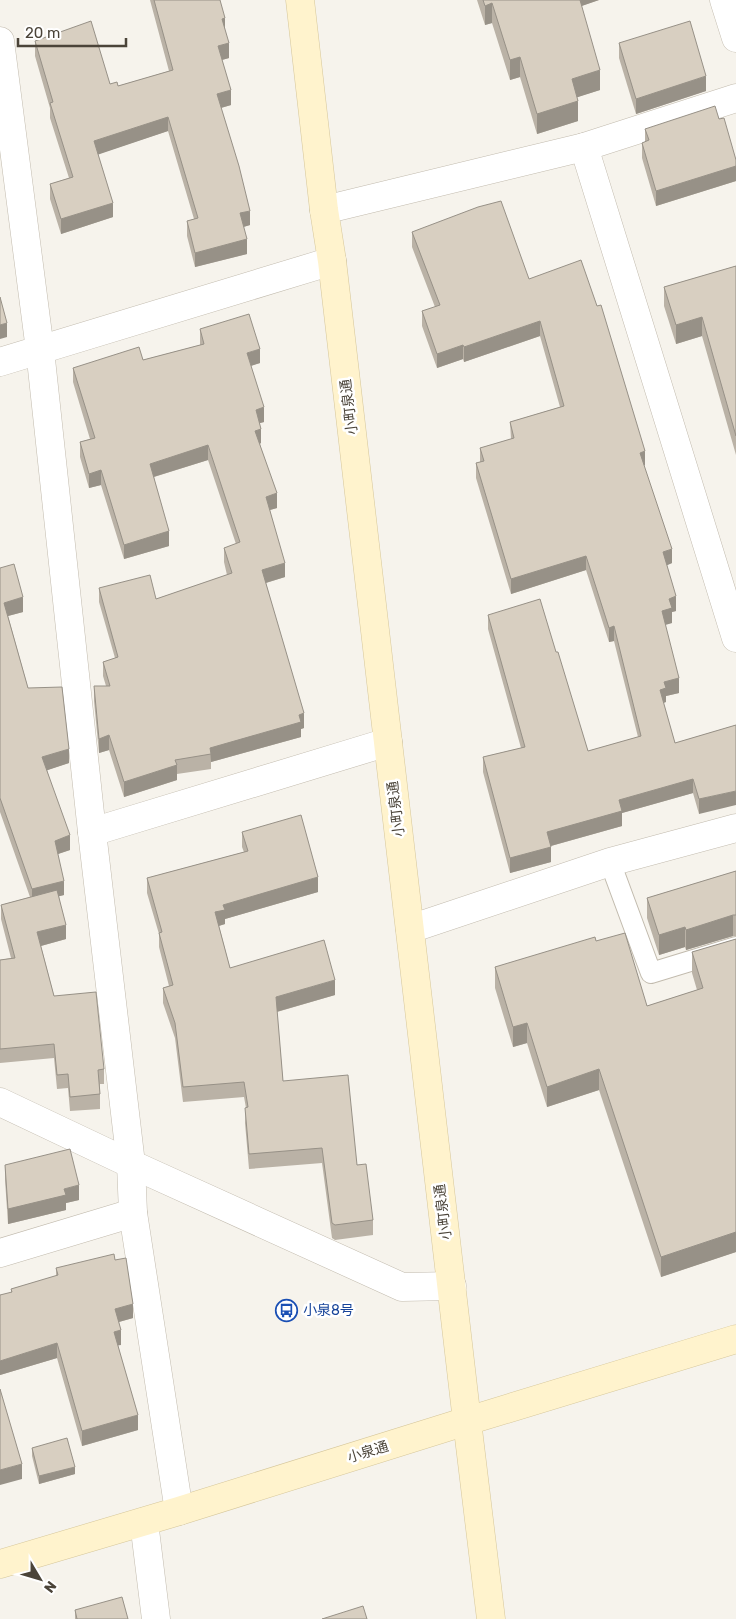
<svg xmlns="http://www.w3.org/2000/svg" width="736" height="1619" font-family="Rubik,'Noto Sans JP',sans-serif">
<rect width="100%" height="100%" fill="#f6f3ec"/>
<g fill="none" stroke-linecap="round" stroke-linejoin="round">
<defs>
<path id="lane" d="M610,862l41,111 85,-26"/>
<g id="street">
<path d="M724,0l12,38"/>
<path d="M0,41l40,309 52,482 39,332 2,49 -133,40"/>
<path d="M584,147l152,491"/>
<path d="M324,210l260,-63 152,-49"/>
<path d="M0,362l332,-101"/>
<path d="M92,832l296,-90"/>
<path d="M410,929l200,-67 126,-34"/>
<path d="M0,1102l131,62 271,123 50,-1"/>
<path d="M133,1213l46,298"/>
<path d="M144,1522l12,97"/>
</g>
<g id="secondary">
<path d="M300,0l24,210 8,51 135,1160 24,198"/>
<path d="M0,1564l179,-53 288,-90 269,-82"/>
</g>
</defs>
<use href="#lane" stroke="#c2bbae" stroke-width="22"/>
<use href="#street" stroke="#c2bbae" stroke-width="29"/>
<use href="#secondary" stroke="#d6c79b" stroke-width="29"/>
<use href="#lane" stroke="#fff" stroke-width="20"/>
<use href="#street" stroke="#fff" stroke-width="28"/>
<use href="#secondary" stroke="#fff3cd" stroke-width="28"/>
</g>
<g fill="#bab2a6">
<path d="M150,0h70l9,58 -7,2 9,45 -10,3 29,117 -7,2 4,27 -52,13 -8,-31v-15l7,-2 -26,-88 -70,23 15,63 -52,17 -11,-35v-15l19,-6 -19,-60v-10l-15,-52v-15l75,43 8,2 51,-15z"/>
<path d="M477,0h122l-18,6 19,84 -23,7 1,24 -41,13 -17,-57 -10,3 -18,-57 -7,2z"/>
<path d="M619,43l87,48 -70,23 -17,-56z"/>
<path d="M719,119l17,41v21l-80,25 -14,-48v-15l3,-1v-13z"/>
<path d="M412,232l117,47 116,186 -1,1 28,97 -5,2 9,46 -4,1v11l-7,1 14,69 -13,3v6l-3,1 12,40 61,-18 -37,89 -6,-21 -71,20v13l-71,20v16l-41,11 -27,-101v-15l38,-9 -33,-119v-14l68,37 32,99 50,-14 -24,-96 -5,1 -23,-72 -75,24 -35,-116v-15l4,-1v-14l31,-9 -1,-17 50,-15 -20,-71 -76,26 -1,-3 -26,9 -15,-42v-15l13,-4 -23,-60z"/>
<path d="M736,266v189l-34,-119 -26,8 -12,-38v-19z"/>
<path d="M200,329l60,34 -9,3 13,56 -4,1 1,20 -1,1 17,64 -7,2 15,67 -19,6 38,145 -3,1v8l-90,25v7l-34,5v6l-53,17 -15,-47 -10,3 -5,-52v-15h12l-3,-10v-14l12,-4 -16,-56v-14l57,11 71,-24 -3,-13v-14l12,-4 -28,-84 -54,17 15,69 -45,13 -23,-74 -12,3 -9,-31v-15l10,-3 -17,-57v-14l70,-8 57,-15z"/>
<path d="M0,568l23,44 -15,4 20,72 41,75 -22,7 23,80 -12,4 6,41 -5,1 7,43 -25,7 13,50 50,73v15h-4v25l-30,2 -2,-23 -11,1 -3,-31 -54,5v-103l11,-2 -10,-39v-14l29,-8 -30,-85z"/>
<path d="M242,832l76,60 -93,27v5l-6,2 11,42 105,27 -58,17 6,69 74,84 16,55v15l-38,5 -3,-2 -10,-75 -73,6 -4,-46 1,-15 -2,-11 -61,5 -8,-64 -12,-35v-15l6,-2 -10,-39v-13l-12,-41v-15l97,-26 -2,-5z"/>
<path d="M736,871v65h-3l-47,14 -1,-3 -26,8 -12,-37v-20z"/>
<path d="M736,939v313l-75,25 -62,-187 -52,17 -20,-64 -14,4 -18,-59v-21l101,-26 51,65 50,-16 -5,-17v-21z"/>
<path d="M5,1165l74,35 -13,3v7l-58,14 -3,-44z"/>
<path d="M115,1260l18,58 -14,4 2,23h-3l20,85 -56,16 -25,-88 -57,17v3v-83l11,-2v-4l45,-13v-8z"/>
<path d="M32,1448l43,26 -36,10 -7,-28z"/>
<path d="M75,1610l53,9h-53z"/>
</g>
<g fill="#979187">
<path d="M576,0h23l-23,8z"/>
<path d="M492,3v20l-7,2v-19z"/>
<path d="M225,18v14l-3,-13z"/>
<path d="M229,43v15l-11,3v-15z"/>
<path d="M520,57v20l-10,3v-20z"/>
<path d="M600,70v20l-28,9v-20z"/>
<path d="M706,76v15l-70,23v-15z"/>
<path d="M231,90v15l-14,4v-15z"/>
<path d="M578,101v20l-41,13v-20z"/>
<path d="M168,117v14l-74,25v-15z"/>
<path d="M736,166v15l-80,25v-15z"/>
<path d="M113,203v14l-52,17v-15z"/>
<path d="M250,211v14l-10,3v-15z"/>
<path d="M247,239v15l-52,13v-14z"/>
<path d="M702,317v19l-26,8v-19z"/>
<path d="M540,321v15l-76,26v-15z"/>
<path d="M7,323v14l-7,2v-14z"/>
<path d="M463,345v14l-26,9v-14z"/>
<path d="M260,349v14l-13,4v-14z"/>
<path d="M264,407v15l-8,2v-14z"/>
<path d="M261,429v14l-6,2v-14z"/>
<path d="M208,445v15l-58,18v-14z"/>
<path d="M645,451v14l-5,2v-14z"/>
<path d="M101,470v15l-12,3v-14z"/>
<path d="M277,493v15l-11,3v-14z"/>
<path d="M169,531v15l-45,13v-14z"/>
<path d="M672,549v14l-9,4v-15z"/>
<path d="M586,556v14l-75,24v-15z"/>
<path d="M285,563v14l-23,7v-14z"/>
<path d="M676,596v15l-4,1v11l-10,3v-15l7,-12z"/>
<path d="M23,597v15l-19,5v-14z"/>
<path d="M614,626v15l-5,1v-14z"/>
<path d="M679,678v15l-13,3v6l-6,2v-14l4,-8z"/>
<path d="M304,713v15l-3,1v8l-90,25 -1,-14z"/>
<path d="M109,735v15l-10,3v-14z"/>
<path d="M69,749v14l-27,9v-15z"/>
<path d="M177,765v15l-53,17v-15z"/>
<path d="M693,779v14l-71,20v13l-75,21v-15l72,-32z"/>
<path d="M736,791v14l-37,9v-15z"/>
<path d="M70,835v15l-15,5v-14z"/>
<path d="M551,847v15l-41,11v-15z"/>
<path d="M318,877v15l-93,27v5l-10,3v-15l8,-7z"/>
<path d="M64,881v14l-32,8v-14z"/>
<path d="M733,915v21l-47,14v-20z"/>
<path d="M66,925v14l-29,8v-15z"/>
<path d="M685,927v20l-26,8v-20z"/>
<path d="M335,980v15l-59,17v-15z"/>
<path d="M527,1023v20l-14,4v-20z"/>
<path d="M599,1069v21l-52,17v-20z"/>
<path d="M79,1185v15l-13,3v7l-58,14v-15l56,-20z"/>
<path d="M736,1232v20l-75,25v-20z"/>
<path d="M133,1304v14l-18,5v-14z"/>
<path d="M121,1330v15l-7,1v-14z"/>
<path d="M57,1343v15l-57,17v3v-17z"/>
<path d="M138,1415v15l-56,16v-15z"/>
<path d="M22,1464v15l-22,6v-15z"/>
<path d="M75,1467v7l-36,10v-8z"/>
</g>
<g fill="#d8cfc1" stroke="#979187">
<path d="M154,0h66l5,18 -3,1 7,24 -11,3 13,44 -14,4 22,72 11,45 -10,2 7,26 -52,14 -8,-32 11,-3 -30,-101 -74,24 19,62 -52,16 -11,-35 23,-7 -23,-74 3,-1 -18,-61 56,-20 19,63 7,-2 1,4 55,-16z"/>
<path d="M483,0h97l20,70 -28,9 6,22 -41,13 -17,-57 -10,3 -18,-57 -7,3z"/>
<path d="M690,21l16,55 -70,23 -17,-56z"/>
<path d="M715,106l4,13 5,-1 12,42v6l-80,25 -14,-48 7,-3 -4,-11z"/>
<path d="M501,201l28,78 52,-19 16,46 4,-1 44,146 -5,2 32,96 -9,3 13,44 -7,3 3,9 -10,3 17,67 -15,4 2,6 -6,2 15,53 61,-18v66l-37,8 -6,-20 -74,21 3,11 -75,21 4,15 -41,11 -27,-101 42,-10 -37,-132 52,-16 16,53h2l30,99 53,-15 -27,-110 -5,2 -23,-72 -75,23 -35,-116 8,-2 -4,-13 34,-10 -4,-16 54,-16 -24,-85 -76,26 -1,-2 -26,9 -15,-43 18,-6 -28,-73 66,-25z"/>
<path d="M736,266v170l-34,-119 -26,8 -12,-38z"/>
<path d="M0,297l7,26 -7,2z"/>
<path d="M249,314l11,35 -13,4 17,54 -8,3 5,19 -6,2 22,62 -11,4 19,66 -23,7 42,143 -5,2 2,7 -91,26 1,6 -36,6 2,5 -53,17 -15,-47 -10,4 -5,-53h16l-7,-24 15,-5 -19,-69 51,-13 6,24 76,-26 -8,-25 16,-6 -32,-97 -58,19 19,67 -45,14 -23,-75 -12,4 -9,-32 15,-4 -22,-70 66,-21 4,13 61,-16 -4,-15z"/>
<path d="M14,564l9,33 -19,6 24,85 34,-1 7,62 -27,8 28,78 -15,6 9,40 -32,8 -32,-91v-230z"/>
<path d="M301,815l17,62 -95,28 2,5 -10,2 15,56 94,-28 11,40 -59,17 7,84 65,-6 9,90 9,-1 7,56 -38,5 -3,-2 -10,-75 -73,6 -4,-46 3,-1 -4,-25 -61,5 -8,-64 -12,-35 10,-3 -14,-52 3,-1 -15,-54 101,-27 -6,-19z"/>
<path d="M736,871v44h-3l-47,15 -1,-3 -26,8 -12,-37z"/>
<path d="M57,890l9,35 -29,7 17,64 42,-4 8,77 -6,1 2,24 -30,3 -2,-23 -11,1 -3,-31 -54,5v-89l15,-2 -14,-53z"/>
<path d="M625,933l22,73 56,-18 -11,-36 44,-13v293l-75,25 -62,-188 -52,18 -20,-64 -14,4 -18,-60 100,-30 1,4z"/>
<path d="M70,1149l9,36 -15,4 2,6 -58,14 -3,-44z"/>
<path d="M114,1254l1,6 11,-2 7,46 -18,5 6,21 -7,2 24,83 -56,16 -25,-88 -57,18v-66l12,-3 -1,-3 47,-14 -2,-7z"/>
<path d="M0,1389l22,75 -22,6z"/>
<path d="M67,1438l8,29 -36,9 -7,-28z"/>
<path d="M122,1597l6,22h-51l-2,-9z"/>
<path d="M363,1606l4,13h-45z"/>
</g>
<defs>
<symbol id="bus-ring" viewBox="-11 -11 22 22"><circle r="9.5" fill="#fff" stroke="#1a4fb4" stroke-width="1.5"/><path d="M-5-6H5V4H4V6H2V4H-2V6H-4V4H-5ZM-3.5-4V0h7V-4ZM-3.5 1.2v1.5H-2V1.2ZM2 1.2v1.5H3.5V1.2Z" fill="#1a4fb4"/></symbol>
</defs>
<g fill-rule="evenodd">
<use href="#bus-ring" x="274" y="1298" width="25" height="25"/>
</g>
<g text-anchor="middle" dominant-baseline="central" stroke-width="5" stroke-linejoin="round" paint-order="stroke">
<g font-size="14" fill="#4b4439" stroke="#fff">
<text transform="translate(349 407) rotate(-97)">小町泉通</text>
<text transform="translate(396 809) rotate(-97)">小町泉通</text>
<text transform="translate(443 1212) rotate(-97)">小町泉通</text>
<text transform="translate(368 1452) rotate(-17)">小泉通</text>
</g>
<g font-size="14" fill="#164399" stroke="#fff" text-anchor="start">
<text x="303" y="1310">小泉8号</text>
</g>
</g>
<g transform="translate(40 1579) rotate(128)" stroke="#ffffff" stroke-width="4" paint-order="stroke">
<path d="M0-4L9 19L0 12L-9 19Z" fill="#4b4439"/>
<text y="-8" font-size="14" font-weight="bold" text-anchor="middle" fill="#4b4439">N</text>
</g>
<path d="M18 38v8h108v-8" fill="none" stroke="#4b4439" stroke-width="2.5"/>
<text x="25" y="38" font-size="15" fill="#4b4439" stroke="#ffffff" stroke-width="4" paint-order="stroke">20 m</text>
</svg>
